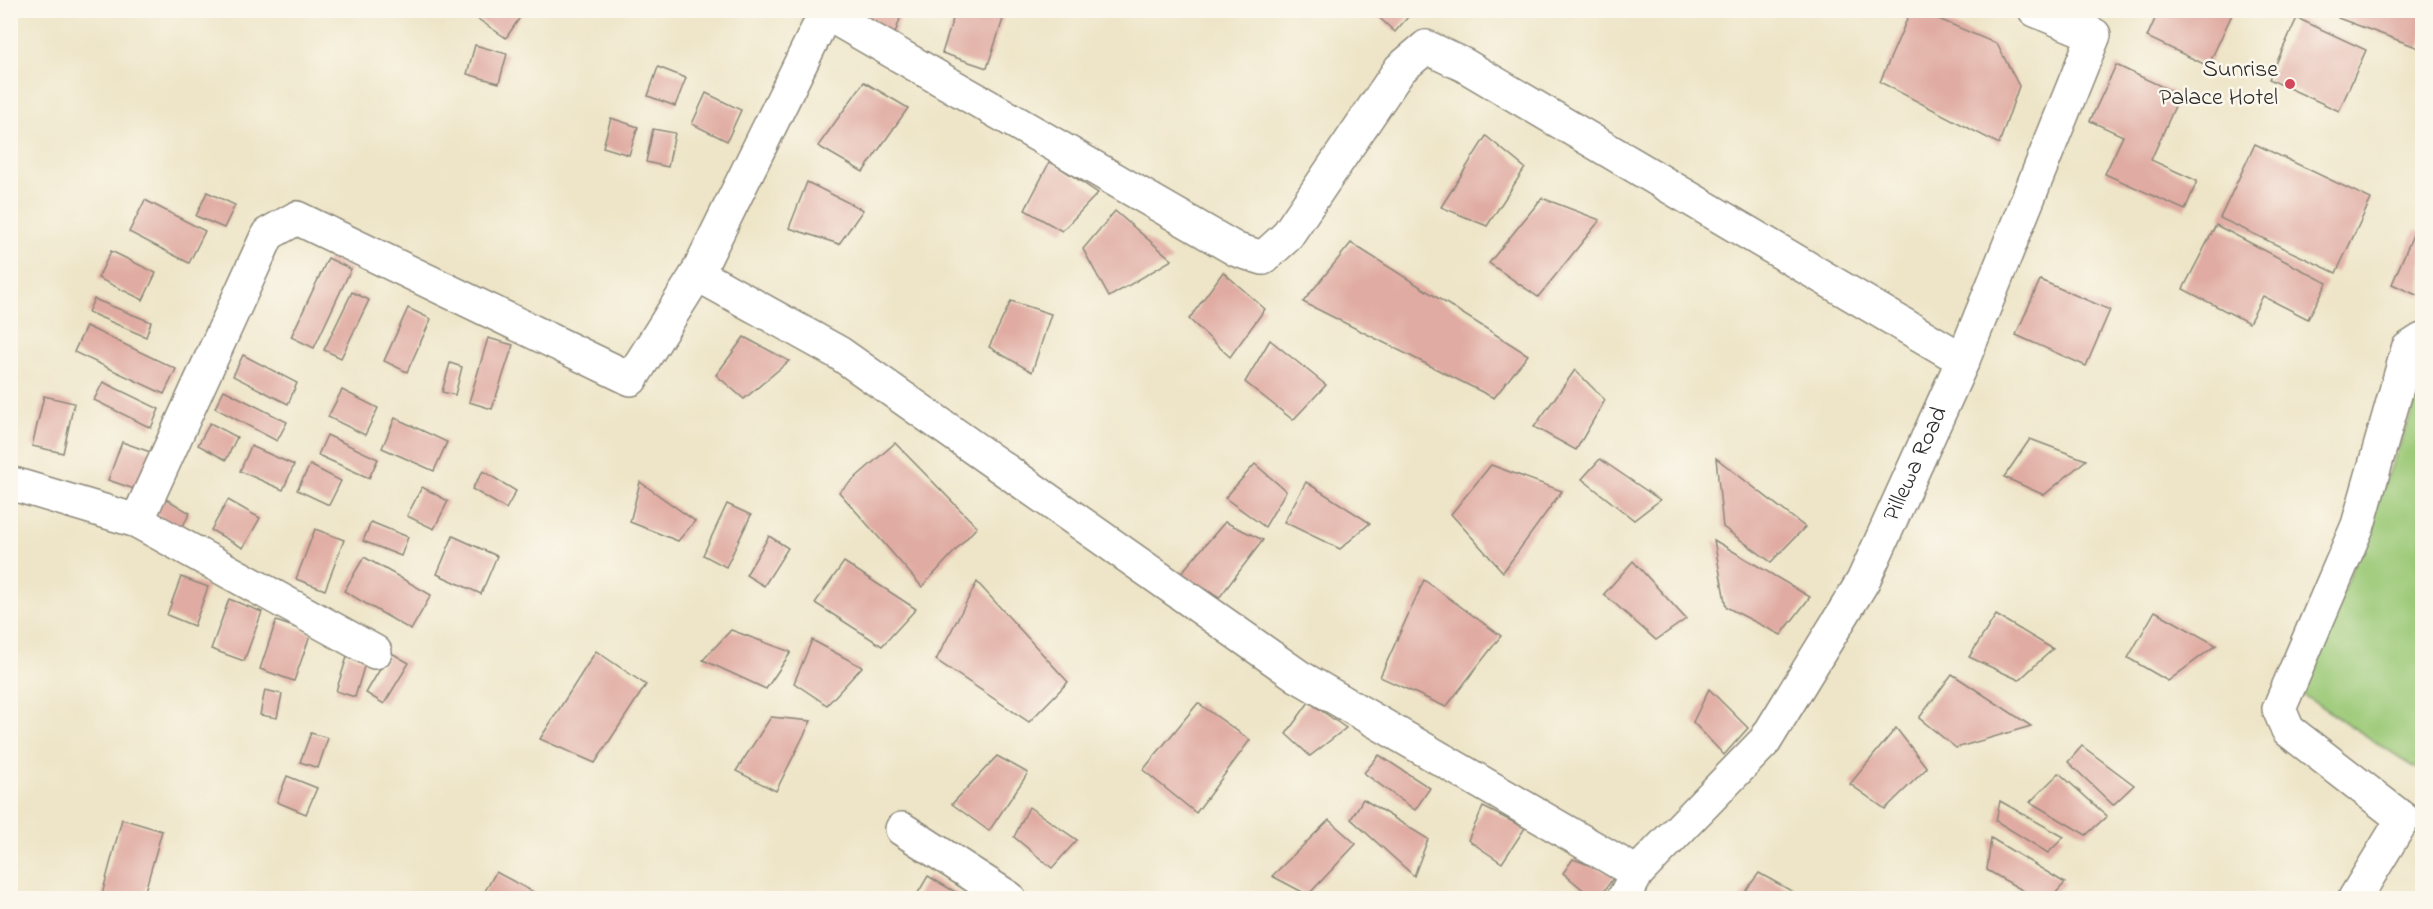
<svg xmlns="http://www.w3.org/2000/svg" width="2433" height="909" font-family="'Indie Flower',sans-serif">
<rect width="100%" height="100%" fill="#fbf7ec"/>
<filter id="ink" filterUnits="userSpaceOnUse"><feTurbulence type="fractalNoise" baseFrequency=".0167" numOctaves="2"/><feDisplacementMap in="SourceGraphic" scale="12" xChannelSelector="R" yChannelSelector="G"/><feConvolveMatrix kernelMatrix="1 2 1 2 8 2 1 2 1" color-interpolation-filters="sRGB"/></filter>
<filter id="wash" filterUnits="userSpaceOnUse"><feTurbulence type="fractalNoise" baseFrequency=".008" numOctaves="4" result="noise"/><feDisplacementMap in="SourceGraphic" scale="24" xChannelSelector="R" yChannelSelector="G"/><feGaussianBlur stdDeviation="1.35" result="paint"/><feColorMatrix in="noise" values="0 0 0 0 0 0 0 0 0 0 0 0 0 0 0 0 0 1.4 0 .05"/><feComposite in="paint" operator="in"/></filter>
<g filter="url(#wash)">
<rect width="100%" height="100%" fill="#eee5c8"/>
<path fill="#9bc977" stroke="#637a51" stroke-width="1.5" d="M2422,387v385l-119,-77z"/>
<g id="blocks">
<g fill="#e0aba2">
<path d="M479,10h46l-19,28 -31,-21z"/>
<path d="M854,10h49l-9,26z"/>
<path d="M956,10h50l-19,58 -45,-15z"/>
<path d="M1371,10h43l-19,22z"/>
<path d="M1911,10h7l79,34 22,42 -20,58 -119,-62z"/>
<path d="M2159,10h75l-26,56 -61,-29z"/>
<path d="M2340,10h82v29l-3,9 -81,-30z"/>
<path d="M2297,18l69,32 -27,61 -70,-32z"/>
<path d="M475,45l32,9 -8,29 -32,-9z"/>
<path d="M2116,65l64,30 -29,65 46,21 -12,29 -80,-36 18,-38 -33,-15z"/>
<path d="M658,67l28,11 -11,28 -27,-10z"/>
<path d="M864,82l44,26 -45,64 -45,-26z"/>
<path d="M706,93l35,17 -14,31 -35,-17z"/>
<path d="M611,118l27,9 -9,28 -26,-8z"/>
<path d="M653,129l22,4 -7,34 -22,-5z"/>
<path d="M1486,136l39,32 -38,58 -46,-19z"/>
<path d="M2255,144l116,55 -35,74 -116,-55z"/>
<path d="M1050,161l48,32 -36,38 -37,-21z"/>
<path d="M807,182l56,28 -24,34 -50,-16z"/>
<path d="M207,192l28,13 -11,23 -28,-12z"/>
<path d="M1542,198l58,22 -62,77 -49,-34z"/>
<path d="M145,200l60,31 -16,32 -60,-31z"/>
<path d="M1115,211l57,49 -63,37 -26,-48z"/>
<path d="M2216,225l111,58 -19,36 -45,-23 -14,27 -66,-34z"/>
<path d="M2415,230l7,3 -1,64 -29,-13z"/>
<path d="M1351,243l177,112 -34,43 -191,-96z"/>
<path d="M111,251l45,22 -13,27 -45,-22z"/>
<path d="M328,258l23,11 -37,79 -23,-11z"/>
<path d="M1223,272l42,37 -35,48 -41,-38z"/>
<path d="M2040,280l70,30 -24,56 -70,-31z"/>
<path d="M352,292l17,8 -28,58 -17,-8z"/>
<path d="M94,299l57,23 -5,15 -58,-25z"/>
<path d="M1011,301l40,13 -19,58 -43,-25z"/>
<path d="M408,308l23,11 -24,53 -23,-11z"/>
<path d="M86,326l90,43 -12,25 -90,-42z"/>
<path d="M744,337l45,24 -45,38 -28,-24z"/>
<path d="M488,338l25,7 -21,64 -23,-7z"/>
<path d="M1270,340l56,45 -33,35 -48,-38z"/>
<path d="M243,355l54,28 -9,21 -55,-28z"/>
<path d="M450,363l12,4 -7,28 -13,-3z"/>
<path d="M1575,370l30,30 -29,50 -42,-23z"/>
<path d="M103,382l56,27 -8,19 -57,-28z"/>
<path d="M224,390l63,32 -10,19 -62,-33z"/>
<path d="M342,390l36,18 -13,27 -37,-18z"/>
<path d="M44,396l30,7 -11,50 -31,-7z"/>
<path d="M395,418l52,24 -13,29 -52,-23z"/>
<path d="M210,423l27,14 -11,23 -28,-15z"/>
<path d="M327,435l51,24 -9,19 -51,-23z"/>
<path d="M2030,439l56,21 -42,35 -40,-18z"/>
<path d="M122,442l31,11 -13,38 -32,-11z"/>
<path d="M895,443l82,84 -55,60 -83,-95z"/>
<path d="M251,446l43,19 -11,25 -43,-19z"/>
<path d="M1716,458l89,69 -34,35 -48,-35z"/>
<path d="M1600,459l60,41 -26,20 -52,-41z"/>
<path d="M1255,464l31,27 -21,36 -40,-29z"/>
<path d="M310,465l31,16 -12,24 -32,-15z"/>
<path d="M1491,465l71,26 -59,81 -52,-58z"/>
<path d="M483,471l33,20 -10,18 -34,-20z"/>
<path d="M640,482l55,39 -17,20 -48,-19z"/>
<path d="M1306,482l64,41 -30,26 -56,-27z"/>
<path d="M422,487l26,14 -14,28 -27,-13z"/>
<path d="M161,496l29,17 -9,16 -29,-17z"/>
<path d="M228,500l32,18 -17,30 -32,-18z"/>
<path d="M727,504l24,11 -25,52 -23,-12z"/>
<path d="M371,522l37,15 -7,19 -38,-15z"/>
<path d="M1225,522l38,18 -44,58 -38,-25z"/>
<path d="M315,529l29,11 -19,50 -29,-11z"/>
<path d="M453,536l44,20 -16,38 -44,-20z"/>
<path d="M769,536l19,12 -24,38 -18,-11z"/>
<path d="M1714,540l96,57 -29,38 -55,-28z"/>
<path d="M364,557l67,38 -20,35 -67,-39z"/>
<path d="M1633,561l53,58 -30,21 -52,-46z"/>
<path d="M844,562l72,47 -34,37 -67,-43z"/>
<path d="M181,577l27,10 -14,39 -27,-11z"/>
<path d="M1424,580l77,56 -55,71 -66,-30z"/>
<path d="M977,582l91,100 -39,40 -93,-62z"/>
<path d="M229,599l33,13 -18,49 -33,-12z"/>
<path d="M2155,611l61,34 -48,36 -40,-23z"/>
<path d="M1996,615l57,34 -34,31 -50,-23z"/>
<path d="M276,621l35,12 -17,48 -34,-12z"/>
<path d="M731,630l60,22 -25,37 -63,-29z"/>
<path d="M812,640l50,27 -35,38 -33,-22z"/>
<path d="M596,651l50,34 -51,78 -55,-24z"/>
<path d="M390,652l19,11 -25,41 -18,-11z"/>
<path d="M348,654l18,6 -11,37 -19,-6z"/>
<path d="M1952,674l79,52 -75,22 -37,-30z"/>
<path d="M1709,689l39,39 -24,27 -31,-33z"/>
<path d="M265,690l17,4 -5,24 -17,-3z"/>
<path d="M1309,702l37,26 -36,28 -24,-22z"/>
<path d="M1198,703l52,37 -54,73 -53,-43z"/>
<path d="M771,717l40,4 -35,70 -40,-20z"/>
<path d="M1896,728l31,40 -42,41 -35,-25z"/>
<path d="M311,733l17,5 -10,30 -18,-6z"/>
<path d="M2082,746l52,39 -21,20 -45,-43z"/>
<path d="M1379,755l51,33 -15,22 -51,-37z"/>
<path d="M997,756l31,17 -39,58 -37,-27z"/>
<path d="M2059,773l48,43 -21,19 -56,-33z"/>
<path d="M287,776l30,12 -11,26 -29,-12z"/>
<path d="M1363,799l65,40 -14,37 -63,-57z"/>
<path d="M2000,801l64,36 -16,16 -52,-32z"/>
<path d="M1029,807l48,33 -25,28 -38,-31z"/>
<path d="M1483,807l42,21 -23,35 -34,-23z"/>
<path d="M122,819l40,12 -19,67h-42z"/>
<path d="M1329,820l27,24 -48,51 -36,-19z"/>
<path d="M1991,838l74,45 -14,15h-15l-49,-28z"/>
<path d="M1573,859l42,16 -15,23h-7l-30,-25z"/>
<path d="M496,872l41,22 -3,4h-53z"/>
<path d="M1759,873l45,25h-64z"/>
<path d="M928,876l34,20 -2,2h-45z"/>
</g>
</g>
</g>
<g filter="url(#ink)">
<use href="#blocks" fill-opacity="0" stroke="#8c887a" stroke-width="1.5"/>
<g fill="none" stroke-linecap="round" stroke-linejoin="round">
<defs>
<g id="minor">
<path d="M826,13l411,237 26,8 23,-21 114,-168 26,-22 38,18 499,295"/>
<path d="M697,274l142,79 459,323 339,197"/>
<path d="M10,483l127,38 238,131"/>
<path d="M137,521l131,-287 29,-16 334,161 66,-105 130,-264"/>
<path d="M902,829l107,69"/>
<path id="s1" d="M1624,898l13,-25 128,-132 98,-160 100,-221 131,-325 -59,-25"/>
<path d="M2355,898l48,-79 -115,-89 -9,-21 79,-184 50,-176 14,-9"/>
</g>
</defs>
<use href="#minor" stroke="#8c887a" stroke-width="36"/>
<use href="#minor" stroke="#fff" stroke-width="33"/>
</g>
</g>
<circle fill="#d1495b" stroke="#fbf7ec" stroke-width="2" cx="2290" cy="84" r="6"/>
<g text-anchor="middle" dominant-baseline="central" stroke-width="5" stroke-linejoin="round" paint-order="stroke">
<g font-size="24" fill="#2b2b2b" stroke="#fbf7ec" text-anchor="end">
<text x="2278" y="70">Sunrise<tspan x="2278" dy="28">Palace Hotel</tspan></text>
</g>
<g font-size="24" fill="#2b2b2b" stroke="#fbf7ec">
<text stroke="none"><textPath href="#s1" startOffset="528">Pillewa Road</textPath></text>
</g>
</g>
<rect width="2433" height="909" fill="none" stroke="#fbf7ec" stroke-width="36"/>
</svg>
